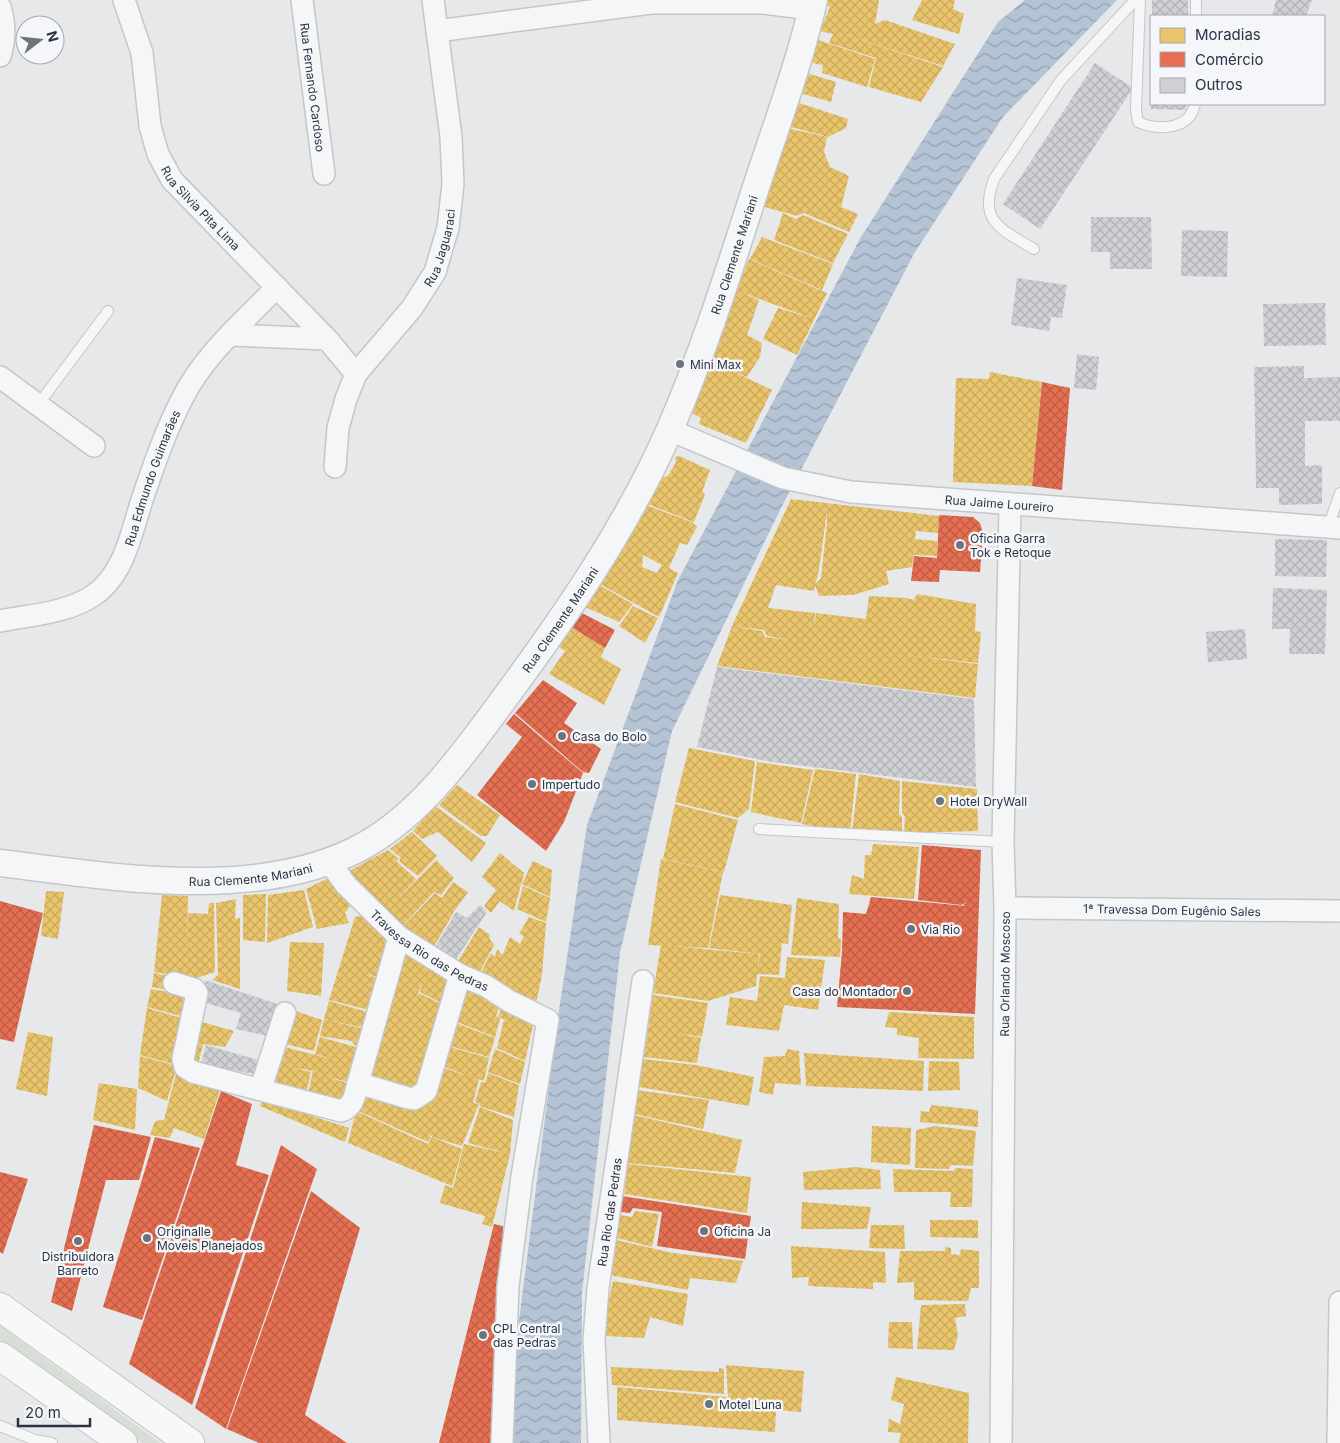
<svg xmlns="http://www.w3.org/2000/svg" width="1340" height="1443" font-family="Inter,sans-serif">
<defs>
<pattern id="water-waves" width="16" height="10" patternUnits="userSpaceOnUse" patternTransform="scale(1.25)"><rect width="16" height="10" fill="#b4c4d5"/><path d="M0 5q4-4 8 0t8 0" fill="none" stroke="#93a0af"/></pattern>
<pattern id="homes-cross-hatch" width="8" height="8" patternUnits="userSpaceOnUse" patternTransform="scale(1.25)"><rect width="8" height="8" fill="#e9c46a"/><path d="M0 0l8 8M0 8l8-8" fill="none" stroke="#c8a95d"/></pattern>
<pattern id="shops-cross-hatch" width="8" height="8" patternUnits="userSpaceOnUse" patternTransform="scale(1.25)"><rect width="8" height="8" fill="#e76f51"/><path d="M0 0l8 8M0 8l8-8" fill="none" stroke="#bb5c45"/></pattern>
<pattern id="building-cross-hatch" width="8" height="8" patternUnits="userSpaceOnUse" patternTransform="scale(1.25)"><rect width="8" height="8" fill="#ced0d3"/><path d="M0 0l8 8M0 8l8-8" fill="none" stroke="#b1b3b6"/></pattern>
</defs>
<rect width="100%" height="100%" fill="#e6e8ea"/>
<path fill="#d6ded6" d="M0,1326l160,117h-17l-143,-104z"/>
<path fill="url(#water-waves)" d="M1025,0h92l-114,117 -88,135 -133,254 -110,225 -52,222 -38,340 -1,150h-67l2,-99 42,-327 29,-192 91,-245 183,-343 137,-215z"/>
<g fill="url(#homes-cross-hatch)" fill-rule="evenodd">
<path d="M826,0h53l-4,24 10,-4 70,24 -12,22 -109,-35 109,36 -22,35 -52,-15 7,-29 -47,-15 4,-9 -13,-3 10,-24 -5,-3z"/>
<path d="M922,0h33l-2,9 11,5 -5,20 -47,-14z"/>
<path d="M815,39l60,20 -8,28 -45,-14 1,-8 -10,-2 -3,-9z"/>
<path d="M803,72l33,10 -5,20 -34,-10z"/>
<path d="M796,102l52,17 -2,9 -18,9 -40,-11z"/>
<path d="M787,128l40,9 -3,15 6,15 19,9 -8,31 17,7 -9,18 -45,-19 -7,3 -32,-9 7,-34z"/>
<path d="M783,213l13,6 7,-4 45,19 -15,29 -59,-23z"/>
<path d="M762,237l71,27 -11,26 -72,-31z"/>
<path d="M749,259l78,34 -30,62 -34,-16 15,-31 33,10 -73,-27 21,9 -12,35 15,8 -2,14 -13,20 -21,-9 46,22 -26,53 -47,-19 2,-6 -12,-7z"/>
<path d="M990,372l52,10 -10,104 -79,-4 3,-104 33,1z"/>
<path d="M679,456l31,14 -8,22 3,2 -11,28 -47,-18 10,-25 11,-3 8,-14 -1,-5z"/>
<path d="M791,499l148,17 -1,17 -22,-2 -1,8 22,2v15l-23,-1 1,-11 -3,23 -26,4 3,13 -36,11 -34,1 -4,-11 6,-7 6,-55v-11l-8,57 -5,22 -38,-6 -8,23 47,5 -1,14 2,-14 50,6 3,-23 37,2 8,2 3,-6 59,10 -1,27 6,1 -3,31 -74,-8 74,9 -3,34 -258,-32 15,-40 30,5 3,6 25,3 -23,-4 -3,-6 -32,-4z"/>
<path d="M643,504l49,18 5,5 -10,18 -7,-2 -11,25 9,5 -19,44 -59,-33zM643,555l19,10 -5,8 -15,-6z"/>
<path d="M599,585l34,19 -14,18 -34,-15z"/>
<path d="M633,606l25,12 -13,25 -26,-17z"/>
<path d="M571,627l34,21 -4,9 20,12 -17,36 -55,-31 16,-23 -7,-5z"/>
<path d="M689,748l66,13 -6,48 -11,9 -63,-16z"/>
<path d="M757,762l56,8 -12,53 -50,-11z"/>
<path d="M815,769l41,5 -6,59 -48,-9z"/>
<path d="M859,774l41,7 -1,33 3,3v16l-50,-1z"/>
<path d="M902,781l75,8 1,42 -74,2 1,-17 -3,-3z"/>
<path d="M457,785l43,30 -13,21h-6l-42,-31z"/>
<path d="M675,804l63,16 -14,52 -61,-13z"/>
<path d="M435,806l51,37 -14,19 -34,-30 -16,7 -9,-8z"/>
<path d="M412,832l25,24 -19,20 -19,-15 2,-3 -11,-9z"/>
<path d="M873,844l46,3 -5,52 -65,-5 3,-19 12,4 1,-24h6z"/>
<path d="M388,850l11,9 -3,2 20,18 -17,19 37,-38 18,18 -13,17 -7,-3 -32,35 -53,-56z"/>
<path d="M500,853l24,20 -10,38 -14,-10 -9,12 -7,-7 12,-16 -14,-13z"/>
<path d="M661,859l62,13 -15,76 -60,-3z"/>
<path d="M533,861l19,9 -2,27 -28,-13z"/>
<path d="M332,876l21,25 -8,12 4,10 -32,6 -11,-40z"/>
<path d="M453,882l15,10 -13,18 -23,40 -30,-22 33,-35 7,5z"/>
<path d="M523,886l27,12 -4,24 -29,-13z"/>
<path d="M304,890l9,37 -46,16 1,-48z"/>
<path d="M46,891l18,1 -6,47 -17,-3z"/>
<path d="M266,894l-1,48 -22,-2v-45z"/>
<path d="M162,895l26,1 -2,76 2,-59 20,1 1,-11h5l1,69 -28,9v-4l-33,-5z"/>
<path d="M720,895l72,10 -4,39 -6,-1 -3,32 -22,-1 -1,12 -48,15 -55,-8 8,-48 98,9 -1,14 2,-14 -51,-6z"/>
<path d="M797,898l42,6 -1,34 3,2 -1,17 -49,-2z"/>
<path d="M236,899l-1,20 5,-1v71l-28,-9 6,-5 -2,-72z"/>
<path d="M369,913l25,23 -13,42 -18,-5 17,6 -11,31 -40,-10 26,-83z"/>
<path d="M529,917l17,6 -4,52 -7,-4 7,4 -7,33 -55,-34 11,-21 4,4 2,-8 5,5 10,5 -9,-5 7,-17 10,7 4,-8 -5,-2z"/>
<path d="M479,927l11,8 -1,3 5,7 -16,30 -21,-12z"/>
<path d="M290,942l34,1 -3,53 -34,-5z"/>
<path d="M405,951l47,25 -5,30 -27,-14 2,-11 -6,19 3,-7 28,14 -26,83 -57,-12z"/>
<path d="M787,957l38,3 -7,50 -34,-5 -5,26 -53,-6 4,-28 27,4 3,-25 25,2z"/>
<path d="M154,973l16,3 -1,14 -17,-3z"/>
<path d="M465,988l36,14 -5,14 -2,-1 6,4 -5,18 -38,-15z"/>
<path d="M151,989l41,7 -4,22 -41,-11z"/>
<path d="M653,995l55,8 -6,34 -26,-4 25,5 -4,25 -53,-6z"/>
<path d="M329,1001l39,11 -4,16 -40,-9z"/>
<path d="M503,1003l31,18 -9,40 -28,-13 7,-28 9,3 -15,-6z"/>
<path d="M147,1008l41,12 -4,22 -15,-3 15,4 -4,23 -40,-11z"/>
<path d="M290,1009l32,11 -8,31 -33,-8z"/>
<path d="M889,1012l85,5v42l-56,-1 1,-20 -22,-3v-7l-12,-1z"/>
<path d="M324,1019l40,10 -5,16h-5l-2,-4 -32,-5z"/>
<path d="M195,1020l39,11 -9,16 -22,-3 -5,21 -12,-2z"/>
<path d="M456,1023l39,15 -6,19 -39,-11z"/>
<path d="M28,1032l25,5 -6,59 -31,-7z"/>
<path d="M320,1037l39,11 -8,35 -26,-7 25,8 -7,24 -35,-14 5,-23 -22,-4 20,5 -5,21 -37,-10 11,-37 56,14 -21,-6z"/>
<path d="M450,1047l39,11 -5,23 -5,-2 -6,24 6,1 -17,42 -30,-9 1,-3 -1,2 -4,-1 3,2 -3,5 -72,-32 7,-18 57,15 18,-14 6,-25 24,8 -23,-9z"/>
<path d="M495,1049l30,13 -5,22 -32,-12z"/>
<path d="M787,1049l12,2 2,34 -26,-2 -2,12 -14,-3 5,-35 21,-1z"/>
<path d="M804,1053l120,8 -1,30 -117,-5z"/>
<path d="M140,1056l37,10 -10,35 -29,-13z"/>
<path d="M643,1059l53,6 58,12 -5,29 -110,-19z"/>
<path d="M929,1061l30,1 1,28 -32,1z"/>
<path d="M488,1073l31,12 -5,32 -35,-11 1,-2 -5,-2 6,-20 4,1z"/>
<path d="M176,1074l24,10 -4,13 5,-13 19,6 -16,49 -30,-11 -4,10 -20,-3 5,-14 9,-1z"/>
<path d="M99,1083l38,6 -2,41 -42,-10z"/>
<path d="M636,1090l73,10 -6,29 -69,-15z"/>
<path d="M264,1093l48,18v5l37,12 -4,14 -85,-36z"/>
<path d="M931,1105l47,5v17l-58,-5 1,-11 8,1z"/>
<path d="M480,1107l33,13 -3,34 -42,-11z"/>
<path d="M356,1111l72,33 4,-7 30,12 -10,37 -104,-43z"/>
<path d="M634,1115l108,25 -7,33 -107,-10z"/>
<path d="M872,1126l39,2 -1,37 -39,-3z"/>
<path d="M935,1126l41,5 -3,35 -22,-1 -2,4 -34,-1 1,-38z"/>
<path d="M464,1144l46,10 -18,73 -10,-3 3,-8 -45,-13 5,-18 8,3z"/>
<path d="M628,1164l123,13 -4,36 -123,-19z"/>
<path d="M855,1167l25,3 1,19 -77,1 -1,-18z"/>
<path d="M955,1168l18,1 -1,38h-22l1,-15h-57l-1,-23 61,2z"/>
<path d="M802,1202l69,5 -4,22h-66z"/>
<path d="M635,1211l24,3 -7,33 -35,-9 3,-23 12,2z"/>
<path d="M930,1220h48v18l-48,-1z"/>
<path d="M871,1225h33l1,24 -36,-1z"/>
<path d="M616,1240l57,13 70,8 -7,22 -46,-5 -2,12 -78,-15z"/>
<path d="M791,1246l94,6 1,31 -13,-1v7l-65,-3 1,-9 -17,1z"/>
<path d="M945,1247l6,1v6l9,1 1,-6 18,2v37h-8l-3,13 -54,-1v-18l-17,1 3,-32h45z"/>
<path d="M613,1281l75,13 -5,32 -33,-9 -6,21 -38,-2 -1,-17z"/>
<path d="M965,1304l1,12 -11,2 3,17 -4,15 -37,-1 4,-44z"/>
<path d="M889,1322h23l1,27 -25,-1z"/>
<path d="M726,1365l78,6 -3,41 -25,-2 -1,22 -158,-12v-33l111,10z"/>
<path d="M611,1367l108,5v-4l5,1v25l-112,-9z"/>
<path d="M896,1377l73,16 -1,50h-69l2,-10 -13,-1 1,-13 11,5 4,-20 -13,-4z"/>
</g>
<g fill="url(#shops-cross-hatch)">
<path d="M1042,382l28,6 -8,102 -30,-4z"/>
<path d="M939,515l34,2 7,6 3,11 -3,38 -40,-2 -1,12 -28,-1 3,-25 23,2z"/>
<path d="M580,612l35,18 -10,18 -34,-21z"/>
<path d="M543,680l34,23 -13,20 37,26 -12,24 -6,-1 -68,-59z"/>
<path d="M514,714l69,59 -19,49 -18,29 -69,-56 45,-58 -16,-13z"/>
<path d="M922,845l59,5 -6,164 -138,-7 5,-55 1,-40 23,2 5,-17 95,9 -3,-1 5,-3 -7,3 -43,-5z"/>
<path d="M0,901l43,12 -29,129 -14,-3z"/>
<path d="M221,1091l31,13 -16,61 33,10 -77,230 -63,-41z"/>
<path d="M94,1125l57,12 -12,43h-33l-34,131 -21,-9z"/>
<path d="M155,1137l45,11 -58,172 -39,-13z"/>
<path d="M281,1145l36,24 -91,260 -31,-21z"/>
<path d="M0,1172l28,7 -25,75 -3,-2z"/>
<path d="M311,1191l49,37 -55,187 42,28h-88l-32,-14z"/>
<path d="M622,1196l129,20 -6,43 -88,-13 5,-34 -29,-4 -3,5 -9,-1z"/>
<path d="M494,1224l9,2 -6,217h-58z"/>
</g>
<g fill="url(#building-cross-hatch)">
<rect x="1152" y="0" width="36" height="16"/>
<path d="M1276,0h36l-6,16h-34z"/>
<path d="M1095,63l38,25 -93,141 -37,-25z"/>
<path d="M1151,104h35v6l-35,-1z"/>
<path d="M1091,217h60l1,52h-42v-17h-19z"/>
<path d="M1182,230l46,1 -1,46 -46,-1z"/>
<path d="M1017,278l50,7 -5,33 -11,-1 -2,14 -38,-6z"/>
<path d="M1325,303l1,42 -62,1 -1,-42z"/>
<path d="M1077,354l22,3 -3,33 -22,-2z"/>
<path d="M1304,366v12l36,-1v44h-35v45l17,-1v39l-43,1v-17h-23l-2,-121z"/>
<path d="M1275,539l52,1 -1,37 -51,-1z"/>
<path d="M1273,588l54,2 -2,64h-36l1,-25h-18z"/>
<path d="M1245,629l2,30 -39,3 -2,-30z"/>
<path d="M717,667l257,32 2,88 -204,-25 -75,-15z"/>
<path d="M480,905l7,7 -32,49 -22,-10 23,-39 11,6z"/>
<path d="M205,980l78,26 -10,31 -37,-8 5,-16 -39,-11 6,-10 -6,-2z"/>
<path d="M206,1045l59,17 -6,13 -58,-11z"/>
</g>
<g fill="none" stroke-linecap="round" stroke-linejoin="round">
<defs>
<g id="service">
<path d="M1140,0l-4,110 2,12c20,9 52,8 57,-18"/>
<path d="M1196,16v-16"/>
<path d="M1034,249c-33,-20 -56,-27 -40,-70l67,-99 74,-80"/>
<path d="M38,405l70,-94"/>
<path d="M1328,527l12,-34"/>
<path d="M759,829l244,13"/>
<path d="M0,1426l35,14 17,3"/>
</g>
<g id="minor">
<path id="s1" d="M124,0l18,53 8,73 8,28 14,26 155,159 29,35"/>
<path id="s2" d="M302,0l22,174"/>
<path d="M0,7c5,16 5,33 0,49"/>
<path d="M437,31l214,-28h112l49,6"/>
<path d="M231,335l96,4"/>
<path d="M0,377l94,69"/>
<path id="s3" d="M670,430l113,48 68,14 489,36"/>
<path id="s4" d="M335,467l3,-39 8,-29 10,-25 56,-66 23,-36 13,-44 5,-44 -2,-47 -18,-137"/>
<path id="s5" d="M0,621c31,-6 68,-8 94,-26 32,-22 38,-67 50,-101 11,-32 22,-64 38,-95 21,-43 62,-78 95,-112"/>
<path id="s6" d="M328,860l18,25 53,52 61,38 26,11 23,15 39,19 -26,156 -14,110 -6,157"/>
<path d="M1005,908l335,3"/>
<path d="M174,983l20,6 3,4 -14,66 2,8 8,5 148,39c13,-4 14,-17 17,-28l50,15 6,1 12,-8 34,-116"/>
<path d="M358,1083l41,-146"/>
<path d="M261,1088l24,-75"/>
<path id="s7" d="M599,1443l-5,-103 4,-52 45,-307"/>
<path id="s8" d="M1001,1443l4,-535 -2,-66 7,-337"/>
<path d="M1338,1443l2,-141"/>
</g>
<g id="tertiary">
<path id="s9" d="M0,863c112,14 262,40 365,-18 58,-33 100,-93 139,-146 62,-84 124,-174 166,-270 35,-80 61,-165 88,-248 20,-60 42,-120 56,-181"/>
</g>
<g id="primary">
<path d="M0,1307l190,136"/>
<path d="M0,1356l123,87"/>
</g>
</defs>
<use href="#service" stroke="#c4c6c8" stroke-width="12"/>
<use href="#minor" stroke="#c4c6c8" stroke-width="24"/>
<use href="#tertiary" stroke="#c4c6c8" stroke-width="29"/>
<use href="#primary" stroke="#c2c5c8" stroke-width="30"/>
<use href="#service" stroke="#f5f6f7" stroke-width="10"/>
<use href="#minor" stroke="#f5f6f7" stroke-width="21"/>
<use href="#tertiary" stroke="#f5f6f7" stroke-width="26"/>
<use href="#primary" stroke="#f8f8f8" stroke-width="28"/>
</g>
<g fill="#6c737f" stroke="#f4f6f9" stroke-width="2">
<circle cx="680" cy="364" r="5"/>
<circle cx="960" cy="545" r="5"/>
<circle cx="562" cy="736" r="5"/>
<circle cx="532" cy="784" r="5"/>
<circle cx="940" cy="801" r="5"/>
<circle cx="911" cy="929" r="5"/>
<circle cx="907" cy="991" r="5"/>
<circle cx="704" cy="1231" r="5"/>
<circle cx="147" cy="1238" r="5"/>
<circle cx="78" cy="1241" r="5"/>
<circle cx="483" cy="1335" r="5"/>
<circle cx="709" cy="1404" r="5"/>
</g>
<g text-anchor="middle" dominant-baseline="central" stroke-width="5" stroke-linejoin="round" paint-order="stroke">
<g font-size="12" fill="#2b3445" stroke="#f4f6f9">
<text stroke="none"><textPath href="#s2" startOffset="88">Rua Fernando Cardoso</textPath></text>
<text stroke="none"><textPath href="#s1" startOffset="228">Rua Silvia Pita Lima</textPath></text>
<text stroke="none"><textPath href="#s4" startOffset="250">Rua Jaguaraci</textPath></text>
<text stroke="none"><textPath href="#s9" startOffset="1078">Rua Clemente Mariani</textPath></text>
<text stroke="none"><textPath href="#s5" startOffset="231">Rua Edmundo Guimarães</textPath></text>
<text stroke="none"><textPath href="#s3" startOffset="341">Rua Jaime Loureiro</textPath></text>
<text stroke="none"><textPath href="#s9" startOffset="672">Rua Clemente Mariani</textPath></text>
<text stroke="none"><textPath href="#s9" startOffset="252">Rua Clemente Mariani</textPath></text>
<text transform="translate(1172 910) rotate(1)">1ª Travessa Dom Eugênio Sales</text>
<text stroke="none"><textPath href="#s6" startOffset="138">Travessa Rio das Pedras</textPath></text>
<text stroke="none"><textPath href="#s8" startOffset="469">Rua Orlando Moscoso</textPath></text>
<text stroke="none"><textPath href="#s7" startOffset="232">Rua Rio das Pedras</textPath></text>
</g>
<g font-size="12" fill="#2b3445" stroke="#f4f6f9" text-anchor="start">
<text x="690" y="364">Mini Max</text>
<text x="970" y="538">Oficina Garra<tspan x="970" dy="14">Tok e Retoque</tspan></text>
<text x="572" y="736">Casa do Bolo</text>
<text x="542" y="784">Impertudo</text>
<text x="950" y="801">Hotel DryWall</text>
<text x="921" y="929">Via Rio</text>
<text x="897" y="991" text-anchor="end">Casa do Montador</text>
<text x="157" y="1231">Originalle<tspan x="157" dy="14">Moveis Planejados</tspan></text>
<text x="714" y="1231">Oficina Ja</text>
<text x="78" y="1256" text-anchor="middle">Distribuidora<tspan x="78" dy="14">Barreto</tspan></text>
<text x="493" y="1328">CPL Central<tspan x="493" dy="14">das Pedras</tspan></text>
<text x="719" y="1404">Motel Luna</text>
</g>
</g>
<rect x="1150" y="15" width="175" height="90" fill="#f4f6f9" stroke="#a4a8b1"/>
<rect x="1160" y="28" width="25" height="15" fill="#e9c46a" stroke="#a4a8b1"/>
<text x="1195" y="40" font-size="15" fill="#2b3445">Moradias</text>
<rect x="1160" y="52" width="25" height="15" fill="#e76f51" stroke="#a4a8b1"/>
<text x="1195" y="65" font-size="15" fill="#2b3445">Comércio</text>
<rect x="1160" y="78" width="25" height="15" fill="#ced0d3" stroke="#a4a8b1"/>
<text x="1195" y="90" font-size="15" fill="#2b3445">Outros</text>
<g transform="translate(40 40) rotate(74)"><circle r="24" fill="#f4f6f9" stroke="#a4a8b1"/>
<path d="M0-4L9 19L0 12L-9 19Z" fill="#6c737f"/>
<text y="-8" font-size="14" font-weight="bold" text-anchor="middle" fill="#2b3445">N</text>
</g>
<path d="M18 1418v8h72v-8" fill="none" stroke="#2b3445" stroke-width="2.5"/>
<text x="25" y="1418" font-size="15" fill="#2b3445" stroke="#f4f6f9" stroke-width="4" paint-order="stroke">20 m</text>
</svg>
